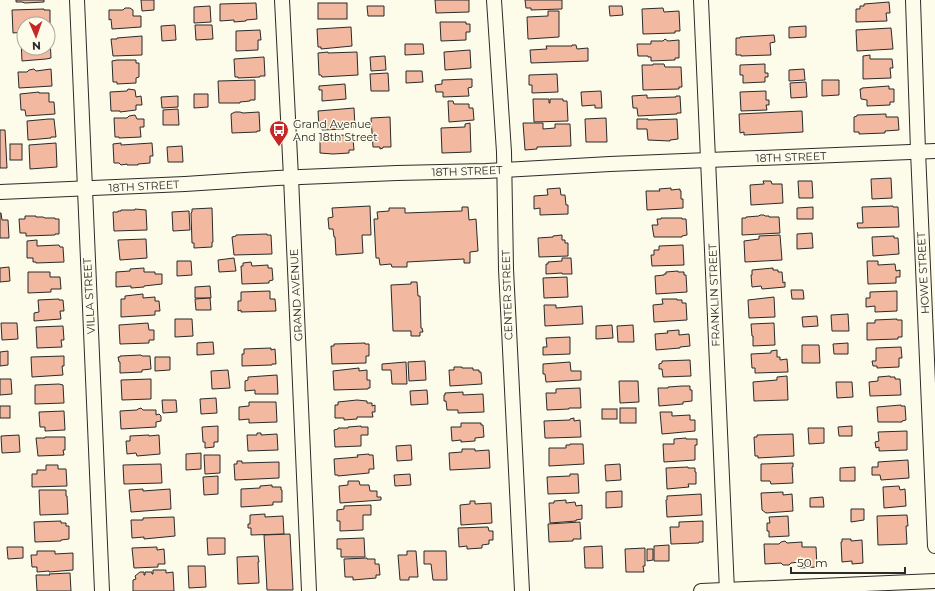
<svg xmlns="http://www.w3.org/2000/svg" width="935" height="591" font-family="Montserrat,sans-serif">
<rect width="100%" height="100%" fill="#fdfbea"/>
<g fill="#f2b8a0" stroke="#2b2b2b">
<path d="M16,0h28v2l-19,1 -3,-1h-6z"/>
<path d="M141,0h13v10l-12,1z"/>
<path d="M435,0h34v12l-33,1z"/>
<path d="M525,0h37v9l-31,1v-2h-5z"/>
<path d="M889,2l1,11h-4l1,8 -31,1v-13h4v-3h4v-2z"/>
<path d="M256,3l1,16 -11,1v1l-12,1v-2l-14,1v-17z"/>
<rect x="318" y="3" width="29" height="16"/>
<path d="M210,6l1,16 -17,1v-16z"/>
<path d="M367,6h17v10h-16z"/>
<path d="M609,6h13l1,9 -13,1z"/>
<path d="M125,8h5l3,2v6h8v11l-29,2 -1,-10 -2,1v-10h14z"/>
<path d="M663,8l1,4 15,-1 1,20h-5v2l-32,1 -1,-25z"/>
<path d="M44,9v1h6v20h-2v-6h-24v8l-11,1 -1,-23z"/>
<path d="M548,11h11v26l-31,2 -1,-22 21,-1z"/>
<path d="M440,22h26v2h4v8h-4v8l-25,1z"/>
<path d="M175,25l1,15 -14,1 -1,-15z"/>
<path d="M195,25h17l1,14 -17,1z"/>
<path d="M806,26v11l-17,1v-11z"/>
<path d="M351,27l1,19 -31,3v-2h-3l-1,-18z"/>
<path d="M891,28l2,21 -36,2 -1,-21z"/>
<path d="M260,30l1,10h-3v10l-22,1v-20z"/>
<path d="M774,35l1,7 -5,1 1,12 -30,1v-1h-5v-17h4v-1z"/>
<path d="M142,36v19l-29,1 -2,-17h6v-1z"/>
<path d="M48,38h2l1,20 -5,1 -24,2 -1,-21h3v8h24z"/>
<path d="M665,39l3,2 11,-1v18h-4v2l-24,1v-4h-3v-1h-10l-1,-12h14v-3h12z"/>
<path d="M405,44h18l1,10 -19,1z"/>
<path d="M572,45h4l1,4 11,-1v13l-57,2 -1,-13 17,-1 -1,-3h26z"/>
<path d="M470,50l1,18 -26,2 -1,-18z"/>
<path d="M328,52v1l29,-1 1,23 -36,2 -1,-2h-2l-1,-22z"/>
<path d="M870,55v4h22l1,9h-3l1,10 -28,1v-23z"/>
<path d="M385,56l1,14 -15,1 -1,-14z"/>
<path d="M264,57l1,19h-5v1l-22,1v-1h-3l-1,-18z"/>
<path d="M117,60h19v3h3v14l-3,1v5l-19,1v-2h-4l-1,-21z"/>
<path d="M653,64h11l1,3h16l1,20h-3v2l-36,1 -1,-25h11z"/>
<path d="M765,64v9h3v4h-3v5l-22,1v-8h-3v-10z"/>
<path d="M34,69l2,2 15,-2 1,17 -33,2 -1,-16h9l2,-2z"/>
<path d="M804,69l1,11 -16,1v-11z"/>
<path d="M406,71h16l1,11 -17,1z"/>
<path d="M388,73l1,18h-18l-1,-17z"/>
<path d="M557,74l1,18 -26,1v-8h-3v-10z"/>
<path d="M468,79h4v8l-4,1 1,8 -26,1v-5h-7l-1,-7 7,-1v-4z"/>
<path d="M255,80v20h-5v1l-10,1v1h-21l-1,-22z"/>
<path d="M822,80h17v15l-17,1z"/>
<path d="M806,82l1,15 -16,1 -1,-15z"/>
<path d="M345,84l1,15 -24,2v-11h-3v-4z"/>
<path d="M889,86v3h5v13h-4v3l-23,1v-6l-6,-1 -1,-10h2v-1z"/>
<path d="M128,89l7,1 1,7 5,-1 1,9h-6v5l-16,2v-1h-9l-1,-19 17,-1z"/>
<path d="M601,91l1,17h-7v-3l-13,1 -1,-14z"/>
<path d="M766,91v9h3v5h-3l1,5 -26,1 -1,-19z"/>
<path d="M39,92v1h10v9h5l1,12 -29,2 -1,-6h-4l-1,-16z"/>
<path d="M194,94h14v13l-14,1z"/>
<path d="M647,95v3l29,-1v-1h4l1,17h-4v1l-39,2 -1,-8h-4l-1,-12z"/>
<path d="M178,96v11l-16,1 -1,-11z"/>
<path d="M533,99h16v4h1v-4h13v2h4l1,20 -34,1z"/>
<path d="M448,101h5l1,3h15v4h4l1,12 -25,2z"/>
<path d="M354,108l1,19h-11v2l-22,1v-2h-3l-1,-17z"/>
<path d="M178,109l1,16h-16v-15z"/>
<path d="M802,111l1,21 -59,3v-3l-4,1 -1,-19z"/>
<path d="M235,112h5l3,1 16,-1 1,19h-3v1l-25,1 -1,-19z"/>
<path d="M886,114v3h12l1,13 -14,1v2l-26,1v-2h-5v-15l3,-1v-1z"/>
<path d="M135,115l2,4h7v8h-4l1,10 -22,1v-1h-4l-1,-19h13l2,-2z"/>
<path d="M390,117l1,30h-8v1l-3,1v-2h-7l-2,-29z"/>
<path d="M606,118l1,24h-21l-1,-23z"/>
<path d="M49,119h5l2,18h-5v1l-23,2 -1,-19z"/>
<path d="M637,119h11v1l29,-1 1,20 -8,1v1l-22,-1 -1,-11h-10z"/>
<path d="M470,123l1,29 -29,1 -1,-25 24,-1v-3z"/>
<path d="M523,123h20v6l12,-1v-4h15l1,22 -34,1v2l-12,1z"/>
<path d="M0,130h5l2,38h-7z"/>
<path d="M349,135v4h4l1,11h-5v3l-16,1 -13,-1v-17z"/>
<path d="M56,143l1,24 -27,2 -1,-24z"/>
<path d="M121,143v2l31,-2 1,13h-3v7l-12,1v1h-11v-1l-6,1 -2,-2h-5l-1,-19z"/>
<rect x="10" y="144" width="12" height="16"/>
<path d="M182,146l1,16h-15l-1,-15z"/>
<path d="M891,178l1,20 -20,1 -1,-20z"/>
<path d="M763,181h8l1,3h10l1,19 -32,2 -1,-20 14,-1z"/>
<path d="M798,181h14l1,17h-14z"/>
<path d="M560,188l1,7h4l1,10h2v9l-28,1v-7l-6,1v-13l14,-1 -1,-6z"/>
<path d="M671,188v2l9,-1v2h1v8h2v9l-36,2 -1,-19h14l-1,-2z"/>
<path d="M370,206l1,29h-9l1,18 -27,2 -1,-18h-1l-1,-8h-4l-1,-11 5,-1 -1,-9z"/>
<path d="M893,206v1h5l1,20 -41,1 -1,-5h6l-1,-16z"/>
<path d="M462,207h6l1,13 7,-1 2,32 -8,1v11h-6v-4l-57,3v5h-15l-1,-3 -11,1 -1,-7h-3l-2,-39h4l-1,-7 12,-1v-3h16v5l57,-2z"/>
<path d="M813,207v12h-16v-11z"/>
<path d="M212,208l1,34h-1v5l-18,1v-5h-2l-1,-30 1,-1v-3z"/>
<path d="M135,209l11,1 1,20 -33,1 -1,-19h5v-1h3v-1h14z"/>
<path d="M189,211l1,19 -17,1 -1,-19z"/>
<path d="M0,213h1l1,7h6l1,18h-9z"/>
<path d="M760,215h4l1,1h4v1h10l1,16 -38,2v-17h4v-1l13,-1z"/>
<path d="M25,216h11v1h7l2,1h10v1h4v15h-4v1l-29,1v-3h-6l-1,-14h6z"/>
<path d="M661,218h21v1h4l1,16 -5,1v1h-28l-2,-12h6l-1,-6h4z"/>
<path d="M812,233l1,15 -16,1v-15z"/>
<path d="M267,234v1h4l1,19 -38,1 -2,-18 4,-1v-1z"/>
<path d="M562,235v5h3v3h3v13l-29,1 -1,-19 15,-1v-1z"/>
<path d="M780,235l2,25 -37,2 -1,-21 15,-2v-3z"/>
<path d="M894,236v2h4l1,16 -26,2 -1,-19z"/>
<path d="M146,239l1,19 -27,2 -2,-20z"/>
<path d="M37,240v6l22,-1 1,2h3l1,15 -28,1v-1h-3v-4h-6v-17z"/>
<path d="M683,245l1,20 -32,1 -1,-11h3v-5h5v-4z"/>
<path d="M234,258l2,13 -17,1 -1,-12z"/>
<path d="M562,258h9l1,16h-10v-1l-16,1v-10h2v-2l14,-1z"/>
<path d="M177,261h14l1,14 -15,1z"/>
<path d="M867,261h11v4l17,-1 1,7 4,-1v7h-4v6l-28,1z"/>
<path d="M251,262l1,4 16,-1v3h4l1,12 -4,1v2l-27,1 -1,-18h2v-3z"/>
<path d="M9,267l1,14 -10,1v-14z"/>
<path d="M144,268v4h11v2h7v10l-18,2v1l-13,1v-2l-15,1v-15l14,-1v-2z"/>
<path d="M773,268v2h5v2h4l1,11 2,-1v5l-23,2 -1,-3 -9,1 -1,-12h1v-5z"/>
<path d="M678,271v1h6v3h2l1,17 -31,2 -1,-18 9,-1v-1h2v-2z"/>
<path d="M28,272h22v5h10l1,12h-10v3l-23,1z"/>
<path d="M567,277l1,20 -24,1 -1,-20z"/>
<path d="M411,282h6l1,14h2l1,32h1l1,4h-3v4h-9v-5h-18l-2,-46 20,-1z"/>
<path d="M210,286l1,12h-16v-11z"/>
<path d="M791,290h12l1,9h-12z"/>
<path d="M270,291v8h5l1,12 -35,1v-2l-3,1v-10h3v-9z"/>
<path d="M897,291v20l-22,1v-6l-9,1v-9h4v-6z"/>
<path d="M143,294v4l12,-1v4h4l1,10h-5v4l-34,2v-18h4v-3z"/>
<path d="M774,297l1,20 -26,1 -1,-18z"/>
<path d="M210,298l1,12h-15l-1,-11z"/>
<path d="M59,299v1h4l1,11h-4l1,8 -27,2v-8l5,-1 -1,-12z"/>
<path d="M662,299h15v1h5v3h4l1,17 -33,2 -1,-17 10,-1z"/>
<path d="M544,305h12v3l26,-2 1,18 -38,2z"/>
<path d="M848,314l1,17h-17l-1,-16z"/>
<path d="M817,316l1,10 -15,1 -1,-10z"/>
<path d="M175,319h17l1,17 -18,1z"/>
<path d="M897,319v1h5v17h-4v2l-31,1v-17h8v-3z"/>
<path d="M1,323h16l1,16 -16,1z"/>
<path d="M148,323l1,7h5v10h-5v3l-29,1 -1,-19z"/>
<path d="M774,323l1,22 -22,1v-10h-1l-1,-12z"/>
<path d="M612,325l1,13 -17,1v-13z"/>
<path d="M633,325l1,17h-16l-1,-16z"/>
<path d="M63,326l1,14h-3l1,7 -25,1 -1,-21z"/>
<path d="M679,330v5l10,-1 1,12 -10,1v1l-24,2 -1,-16 13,-1 -1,-2z"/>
<path d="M570,337v17l-27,1v-8h4l-1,-9z"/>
<path d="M213,342l1,12 -17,1v-12z"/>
<path d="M365,343v1h4v12h-3v7l-34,1 -1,-18h3v-2z"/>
<path d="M848,343v11h-14l-1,-10z"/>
<path d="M802,345h17l1,18h-18z"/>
<path d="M901,347l1,11h-3v9l-22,1v-2h-4l-1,-5h4v-13z"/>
<path d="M271,348v2l4,-1 1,15h-4v1l-30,1v-12h2v-5z"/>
<path d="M777,350v7h3v3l7,-1 1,13 -33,1v-5h-3l-1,-14 20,-1v-2z"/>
<path d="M8,351v14l-8,1v-14z"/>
<path d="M141,355l1,1h8l1,13 -9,1v2l-22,1v-11h-1l-1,-5h2v-1z"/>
<path d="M64,356v10h-2l1,9 -31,2 -1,-20z"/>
<path d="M155,357h15v13l-15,1z"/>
<path d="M690,360l1,16 -28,1 -1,-8h-3v-5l3,-1v-2z"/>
<path d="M425,361l1,19 -17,1 -1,-19z"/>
<path d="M406,362l1,22h-15l-1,-14h-9v-6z"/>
<path d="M570,362l1,9h10v9l-35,2 -1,-8h-2v-10z"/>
<path d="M454,367h8v1h11v2h6v2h2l1,12 -32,2 -1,-16h5z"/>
<path d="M359,368v3l8,-1v10h3v8h-2v1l-34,1 -1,-19z"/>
<path d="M228,370l2,18 -18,1 -1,-18z"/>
<path d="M277,375l1,19h-23v-4l-10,1v-10l3,-1v-3z"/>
<path d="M787,376l1,24 -34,1 -1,-19 24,-2v-3z"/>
<path d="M890,376v1h5v2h5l1,16 -31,1 -1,-14 9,-1v-4z"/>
<path d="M0,379h11l1,15 -12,1z"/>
<path d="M151,379v20l-29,1 -1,-20z"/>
<path d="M619,381h19l1,21 -19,1z"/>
<path d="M836,382h16l1,15 -16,1z"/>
<path d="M59,384l4,1 1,18 -29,1v-19z"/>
<path d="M682,386h8v4h2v11l-9,1v2l-24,2 -1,-18h10v-1z"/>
<path d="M580,388l1,20h-12v1l-22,1 -1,-17h10v-4z"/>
<path d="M427,390l1,14 -17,1 -1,-14z"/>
<path d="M463,392v3l20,-1 1,18 -26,1v-3h-11l-1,-9h-2v-6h1v-2z"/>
<path d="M216,398l1,15 -16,1 -1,-15z"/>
<path d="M162,400h14l1,12 -14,1z"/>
<path d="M357,400l10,1v2h5v3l3,-1v7h-3l1,5h-16v2l-13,1v-2h-9v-13h3v-3z"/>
<path d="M249,402h27l1,20 -28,1v-4l-10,1v-13l10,-1z"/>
<path d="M901,405v1h4l1,14 -4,1v1h-24l-1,-15z"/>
<rect x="0" y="406" width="10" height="12"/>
<path d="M141,408l2,2h13v5l3,-1 2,2v5l-5,1v5l-35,2 -1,-18 17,-1 1,-1z"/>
<rect x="620" y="408" width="16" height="15"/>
<rect x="602" y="409" width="15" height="10"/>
<path d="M64,411l1,19 -20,1v-4h-5l-1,-15z"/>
<path d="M660,412h12v4l18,-1v5h5v11l-33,3z"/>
<path d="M574,418v3l6,-1 1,17 -32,1h-4l-1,-17 26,-1v-1z"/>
<path d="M461,423h20v2h2l1,12 -9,1v3l-14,1v-2l-9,1 -1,-14h10z"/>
<path d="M218,426v16h-4v5l-9,1v-6h-2l-1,-15z"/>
<path d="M361,426v1h7v8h-7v11l-26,1 -1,-17 4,-1v-1h10v-1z"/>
<path d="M852,426v10h-13l-1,-9z"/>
<path d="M808,428h16v15l-15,1z"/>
<path d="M907,431v19l-28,1v-4l-3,1 -1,-6 4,-1 -1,-9z"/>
<path d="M257,433h4v2l16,-1 1,16 -30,1 -1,-16h10z"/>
<path d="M793,434l1,22 -36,2v-2h-3l-1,-19h3v-2z"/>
<path d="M19,435l1,17 -18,1 -1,-17z"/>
<path d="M149,435v1l10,-1 1,19 -23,2 -1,-3 -9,1 -1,-13h4v-5z"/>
<path d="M45,437h20v13h-2l1,5 -26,1 -2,-18h9z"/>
<path d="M686,438v1h11v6h-2v15l-31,2 -1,-18h11v-5z"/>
<path d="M570,444h13l1,20 -35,2v-18h17v-3h4z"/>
<path d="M411,445l1,15 -15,1 -1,-15z"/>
<path d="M462,449h13v2l14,-1 1,18 -40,2 -1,-17 13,-1z"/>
<path d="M201,453v16l-15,1v-16z"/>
<path d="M369,454v1h4l1,14h-5v4l-31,3v-1h-3l-1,-16 24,-2 -1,-2z"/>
<path d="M204,455h16v18l-15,1z"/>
<path d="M908,460l1,18 -28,2 -1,-5h-8v-8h6v-5z"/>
<path d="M237,461h5v2l37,-1v16l-44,2 -1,-16h3z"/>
<path d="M793,463v4h-1l1,16 -22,1 -1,-3h-9v-17z"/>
<path d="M161,464l1,19 -38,1 -1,-19z"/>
<path d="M620,464l1,16 -15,1 -1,-16z"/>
<path d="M46,465h12v4h8l1,17 -35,1v-13h5v-4h9z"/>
<path d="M688,467v1h7v4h1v12h-8l1,3 -22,2 -1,-21z"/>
<path d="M855,467v14h-15v-13z"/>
<path d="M410,474l1,11 -16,1 -1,-11z"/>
<path d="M570,474h8l1,19 -31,1 -1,-17 23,-1z"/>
<path d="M218,476v18l-14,1 -1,-18z"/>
<path d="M348,481h11l1,4h9l1,6h7v6h4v3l-41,3 -1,-17 9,-1z"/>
<path d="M272,485v2h9v3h1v12h-9v3l-32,2v-18l19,-1v-2z"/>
<path d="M899,486l1,4 5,-1 1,17 -22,2 -1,-21z"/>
<path d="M143,489v2l27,-2 1,20 -40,3 -2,-22z"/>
<path d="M39,490h27v6h1l1,18 -28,1z"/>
<path d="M622,491v16l-16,1v-16z"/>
<path d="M783,492v3l9,-1 1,17 -27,2 -4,-3 -1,-17z"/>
<path d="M701,494l1,21 -35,2 -1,-17h1v-4z"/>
<path d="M823,497l1,10h-14v-9z"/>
<path d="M566,500v3l9,-1 1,4 6,-1v14l-6,1v1l-26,2 -1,-20h5v-2z"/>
<path d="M470,501h5v3l16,-1 1,20 -31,2 -1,-20 10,-1z"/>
<path d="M371,505v10h-8v15l-23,1v-10h-3v-11l7,-1v-3z"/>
<path d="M851,509h13v11l-13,2z"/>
<path d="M265,514v3l18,-1 1,18 -33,1v-7h-3v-4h2v-9z"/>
<path d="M907,515l1,11h-2l1,18 -29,1 -1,-29z"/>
<path d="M788,516l1,20 -20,1v-6h-2v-8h3l-1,-6z"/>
<path d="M174,517l1,19 -31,3v-2l-12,1 -1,-18h12v-2z"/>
<path d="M61,521v2h5v3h3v13l-8,1v1l-26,1 -1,-20z"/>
<path d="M703,521v21h-4v1l-28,1 -1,-17h9v-5z"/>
<path d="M580,522l1,17h-8v2l-24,1 -1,-18z"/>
<path d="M488,527l1,4h4v9h-4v4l-7,1v3l-15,1v-3l-8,1 -1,-19z"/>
<path d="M290,534l3,56h-26l-3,-55z"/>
<path d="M207,538h18v16l-17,1z"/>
<path d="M364,538l1,19h-24v-8h-4v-10z"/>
<path d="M842,539h9v2l11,-1 1,23 -11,1v-3l-10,1 -1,-20h1z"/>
<path d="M785,541l2,2 15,-1v5h14l1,20 -17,1v-6l-9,1 -2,2h-6l-2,-2 -16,1 -1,-20h15l2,-2z"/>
<path d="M669,545v16h-15v-15z"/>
<path d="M602,546l1,22h-18l-1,-21z"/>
<path d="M7,547h16v11l-15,1z"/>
<path d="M157,547v3l7,-1 1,15h-7v3l-24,1 -2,-20z"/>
<path d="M645,548v18h-2l1,6h-18l-1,-23z"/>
<path d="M647,549h6v11l-6,1z"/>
<path d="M37,551h18v3l18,-1v17l-24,2v-1l-12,1v-5h-5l-1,-12h6z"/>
<path d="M407,551h9l2,26h-9v3h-9l-2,-25h9z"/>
<path d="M424,551h22l1,29h-14l-2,-16h-7z"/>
<path d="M258,556l1,6h-1l1,21 -21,1 -1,-27z"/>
<path d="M367,558v1h8v5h4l1,11h-4v3l-23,2v-3h-8l-1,-18z"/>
<path d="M188,566h17l1,21 -17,1z"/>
<path d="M153,570h13v3l7,-1 1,19h-41v-11l3,-1 -1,-3 5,-4h4v3h1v-3h7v2h1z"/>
<path d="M70,573l1,18h-34l-1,-16h14l-1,-1z"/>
</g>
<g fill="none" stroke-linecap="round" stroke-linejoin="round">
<defs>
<g id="street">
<path d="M77,0l25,591"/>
<path d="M282,0l9,177 18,414"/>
<path d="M494,0l10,152 2,117 16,322"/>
<path d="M701,0l26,591"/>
<path d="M913,0l5,151 17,395"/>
<path d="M0,192l185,-8 92,-6 120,-5 89,-2 124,-7 325,-13"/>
<path d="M701,591l234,-10"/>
</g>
</defs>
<use href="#street" stroke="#2b2b2b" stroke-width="16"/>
<use href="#street" stroke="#fdfbea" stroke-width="14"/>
</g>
<defs>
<symbol id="bus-pin" viewBox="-11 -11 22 30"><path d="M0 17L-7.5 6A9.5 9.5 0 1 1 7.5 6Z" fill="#c62828" stroke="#fdfbea"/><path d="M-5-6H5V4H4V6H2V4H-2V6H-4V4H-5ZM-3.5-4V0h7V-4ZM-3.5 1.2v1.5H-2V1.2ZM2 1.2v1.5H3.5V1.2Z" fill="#fff"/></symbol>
</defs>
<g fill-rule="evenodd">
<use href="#bus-pin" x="268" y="119" width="22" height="30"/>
</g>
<g text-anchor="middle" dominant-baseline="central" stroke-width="3" stroke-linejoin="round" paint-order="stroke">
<g font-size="11" fill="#2b2b2b" stroke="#fdfbea" text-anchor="start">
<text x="293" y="124">Grand Avenue<tspan x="293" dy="13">And 18th Street</tspan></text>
</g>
<g font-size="11" fill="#2b2b2b" stroke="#fdfbea">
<text transform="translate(791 157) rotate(-2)">18TH STREET</text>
<text transform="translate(467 171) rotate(-2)">18TH STREET</text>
<text transform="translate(144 186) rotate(-3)">18TH STREET</text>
<text transform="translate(923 273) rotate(-93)">HOWE STREET</text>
<text transform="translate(296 295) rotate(-93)">GRAND AVENUE</text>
<text transform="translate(507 295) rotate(-92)">CENTER STREET</text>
<text transform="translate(714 295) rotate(-92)">FRANKLIN STREET</text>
<text transform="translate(89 296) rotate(-93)">VILLA STREET</text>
</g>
</g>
<g transform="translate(36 36) rotate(178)"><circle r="19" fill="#fdfbea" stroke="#a9a89e"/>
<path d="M0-3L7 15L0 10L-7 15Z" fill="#c62828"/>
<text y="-6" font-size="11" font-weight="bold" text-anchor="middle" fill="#2b2b2b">N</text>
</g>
<path d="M791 567v6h114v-6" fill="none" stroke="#2b2b2b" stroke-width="2"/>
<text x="797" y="567" font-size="12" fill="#2b2b2b" stroke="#fdfbea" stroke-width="3" paint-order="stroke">50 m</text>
</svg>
